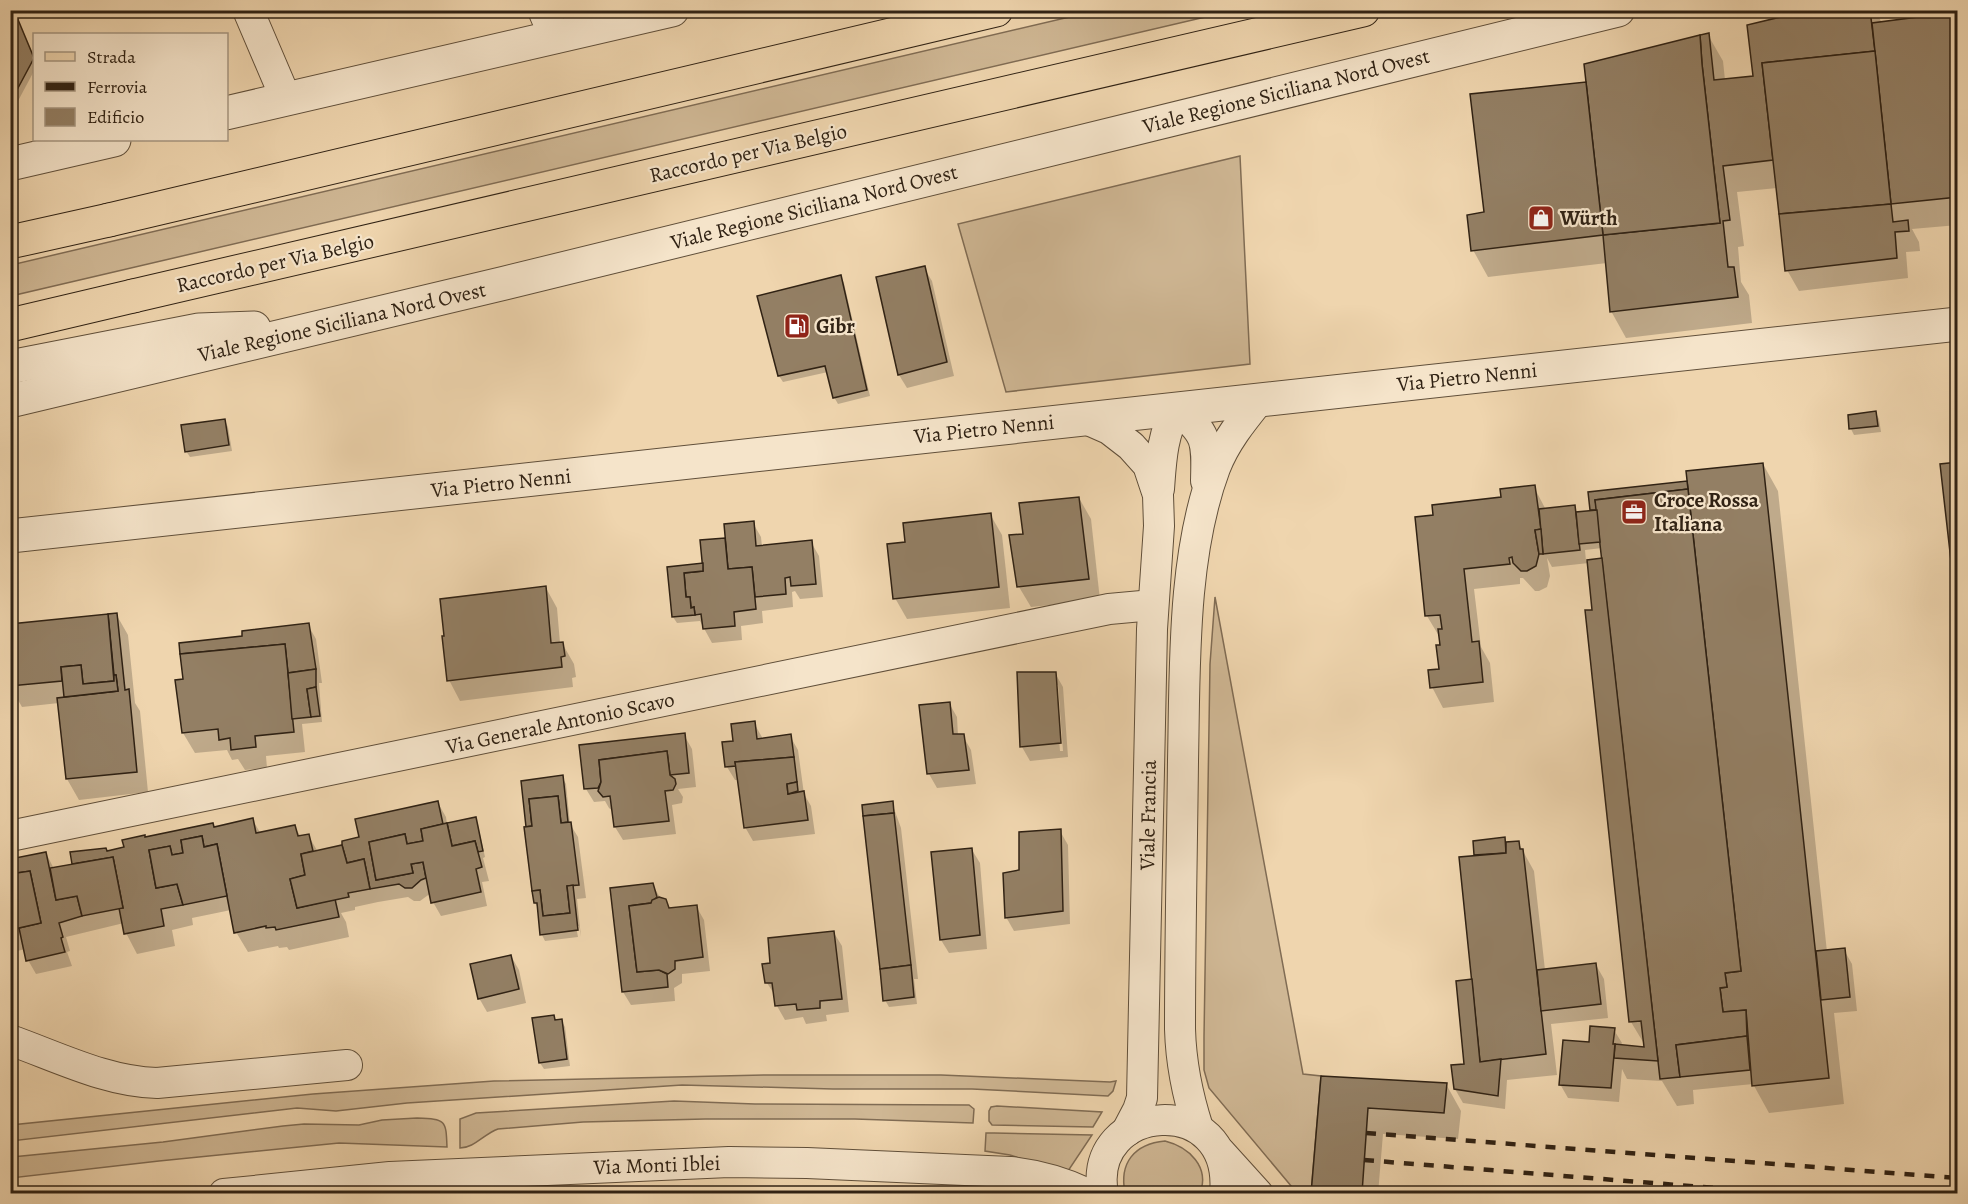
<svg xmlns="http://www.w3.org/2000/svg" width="1968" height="1204" font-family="Alegreya,serif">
<rect width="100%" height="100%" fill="#efd5ae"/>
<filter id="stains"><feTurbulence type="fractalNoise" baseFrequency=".00333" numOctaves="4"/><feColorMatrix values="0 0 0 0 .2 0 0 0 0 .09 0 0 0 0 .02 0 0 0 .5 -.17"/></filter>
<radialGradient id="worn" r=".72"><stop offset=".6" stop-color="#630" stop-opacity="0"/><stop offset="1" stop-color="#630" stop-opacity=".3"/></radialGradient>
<g fill="#cfb794" stroke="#806c54" stroke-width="1.5">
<path d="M1095,11h136l-1220,285v-31z"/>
<path d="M1240,156l10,208 -244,28 -48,-168z"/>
<path d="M1215,597l88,477 18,2 -10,117h-14l-88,-105 -5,-18v-33l6,-373z"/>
<path d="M767,1075h174l169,7 6,-1 -3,10 -5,5 -136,-7h-139l-151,-4 -275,18 -71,8 -39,-3 -286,33v-16l302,-31 181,-13z"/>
<path d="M674,1101l81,3 214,1 5,4 -1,14 -118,-4h-150l-122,3 -85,7c-14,5 -24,19 -38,19v-29l16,-6z"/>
<path d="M997,1106l105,6 -9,15 -101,-2 -3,-4v-10l2,-4z"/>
<path d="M417,1118c29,1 29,2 30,29l-108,-4 -180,18 -148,17v-20l1,-1 151,-15 120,-16 21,-2 55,1 23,-5z"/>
<path d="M986,1133h8l98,2 -24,36h-8l-50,-16 -25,-4z"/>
<path d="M1165,1141c24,6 45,26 35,52h-75c-6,-30 9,-49 40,-52z"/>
</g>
<g fill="#0003" fill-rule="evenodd">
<path d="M10,10h3l21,50v11l-24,45z"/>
<path d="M1817,10h58l7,13 52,-6 24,-7v215l-46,4 7,13 1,9 -14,1 2,26 -109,13 -12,-21 -10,-82 -40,4 7,54 -6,1 3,35 8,13 3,28 -126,15 -15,-27 -4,-48 -119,14 -15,-27 13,-36 -14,-119 116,-11 120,-49 15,26 2,19 30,-3z"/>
<path d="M924,268l8,13 22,95 -47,12 -8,-13z"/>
<path d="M841,277l3,6 26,113 -32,8 -4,-7 -6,-25 -45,10 -4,-6 -20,-79z"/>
<path d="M1876,413l3,6 2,13 -27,3 -3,-6z"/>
<path d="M225,421l3,6 4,24 -42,6 -4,-6z"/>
<path d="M1763,464l15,27 49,461 17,-2 8,14 5,47 -23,2 10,91 -75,9 -16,-29 -60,6 1,14 -17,2 -15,-25 -35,-2 -5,-10 -3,33 -51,-4 -8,-14 30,-40 24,-14 8,13 -1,3 25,3 -1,-7h-2l-12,-20 -42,-459 -37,4 -5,-9 3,18 -3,11 -8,4h-4l-12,-13h-3v6l-46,5 7,58 9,16 4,39 -51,6 -11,-21 9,-16 -1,-35h-1l-12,-20 7,-99 69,-18 31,-12 12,23 28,-3 3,6 14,-1 -1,-19 98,-10zM1602,548l1,11 -17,2 -1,-11z"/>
<path d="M1079,498l12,21 9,81 -69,7 -12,-20 5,-52z"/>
<path d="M990,514l12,21 8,73 -103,11 -12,-21 12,-55z"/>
<path d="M753,523l8,14 1,10 49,-5 8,14 4,41 -23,2 -5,-8 -3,1 1,15 -31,4 1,12 -22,3 1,14 -30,3 -12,-22 -23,2 -4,-6 -5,-49 36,-3 -2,-23 25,-2z"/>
<path d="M546,588l11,20 3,35h2l12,21 2,13 -4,1 1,9 -113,14 -11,-21z"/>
<path d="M116,614l12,21 7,68 5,8 8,81 -69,8 -12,-21 -8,-76 -37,4 -12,-21 1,-61z"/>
<path d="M308,625l8,14 6,44h-3l3,39 -20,2 3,28 -39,4 1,12 -22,2 -7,-11 -6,1 -5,-10 -32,3 -12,-20 -6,-52 7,-1 60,-43z"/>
<path d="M1018,673h37l8,14 5,70 -38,4 -8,-14zM1055,685h3l5,66h-3z"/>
<path d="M949,703l8,14 1,19h5l8,14 5,34 -39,4 -8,-14z"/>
<path d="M754,723l9,16 27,-3 8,14 6,44 7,12 4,28 -62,7 -8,-14 -6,-47h-4l-8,-13 7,-25z"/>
<path d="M684,735l8,14 4,38 -18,2 5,8 -1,6 -10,2 4,29 -53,6 -8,-13 -2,-16 -4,-3 -4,-7 -11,1 -8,-13z"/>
<path d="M562,777l4,7 4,40 8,13 8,61 -9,1 4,38 -2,-11h-3l2,11 -33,4 -3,-6 -3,-26 -4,-6z"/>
<path d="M438,803l8,14 1,7 28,-5 3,6 7,32 -2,1 6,23 -7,1 5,24 -46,10 -8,-14 -2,-9 -11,8h-6l-6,-4 -30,5 -23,5v3l-14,3 5,9 3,15 -60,13 -2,-3 -8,1 -1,-2 -30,6 -12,-20 -5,-22 -39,8 1,7 -21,5 3,16 -38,8 -11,-21 -2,-10 -58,14 4,14 -3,1 5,14 -36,8 -8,-14 -3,-11 -15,4v-92l36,-8 8,16 20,-4 -2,-11 35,-2 19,-4 19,-9 69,-11 38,-9 9,15 33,-8 7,11 7,-2 10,17 26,-6z"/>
<path d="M892,803l9,25 17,151h-4l3,25 -28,3 -4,-7z"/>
<path d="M1060,831l8,14 2,79 -56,7 -8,-14 14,-46z"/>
<path d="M1504,839l3,5 11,-2 16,29 11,99 51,-5 8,14 4,39 -57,6 6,51 -50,5 -2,29 -42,-6 -8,-14 11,-24 8,-79 3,-129 -3,-15z"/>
<path d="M972,850l8,13 7,86 -38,4 -8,-13z"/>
<path d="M652,884l9,15 4,2 5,9 26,-4 8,14 6,51 -28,3v9l-8,5 1,13 -44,4 -8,-13z"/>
<path d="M834,933l8,13 7,66 -23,3 1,6 -21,3 -3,-7 -18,3 -8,-14 -1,-9 -9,-14 5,-19z"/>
<path d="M511,956l8,14 7,33 -39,9 -8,-14z"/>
<path d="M553,1016l3,5 5,-1 4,7 5,39 -26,3 -4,-6z"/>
<path d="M1322,1078l124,6 15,27 -3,28 -75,-5 -5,60h-66z"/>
</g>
<g fill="#937f64" stroke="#302214" stroke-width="1.5">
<path d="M10,10h4l20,48 -24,45z"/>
<path d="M1810,10h60l5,41 -113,12 11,97 -50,6 7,54 -7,1 5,46h6l4,30 -128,15 -7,-77 117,-12 -18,-159 -2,-29 9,-2 5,47 39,-4 -6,-51z"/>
<path d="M1932,10h26v187l-67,7 -19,-181 61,-8z"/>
<path d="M1700,35l2,29 18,159 -117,12 -19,-171z"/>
<path d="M1875,51l16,153 -112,10 -17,-151z"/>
<path d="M1586,82l17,153 -132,16 -4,-36 17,-3 -14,-118z"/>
<path d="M1891,204l2,18 15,-2 1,11 -14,1 2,26 -112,13 -6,-57z"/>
<path d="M925,266l22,96 -49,13 -22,-98z"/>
<path d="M841,275l26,115 -34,8 -8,-32 -47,10 -21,-80z"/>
<path d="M1876,411l2,15 -29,3 -1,-14z"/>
<path d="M225,419l4,26 -44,7 -4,-27z"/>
<path d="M1958,462v161l-18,-159z"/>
<path d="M1763,463l66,615 -77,8 -6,-76 -23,2 -3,-24 7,-1 -2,-14 16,-2 -55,-500z"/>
<path d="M1687,481l1,8 -93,11 2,10h-7l-2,-18z"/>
<path d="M1535,485l6,44 -6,1 4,24 -3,12 -9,5h-6l-8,-8 -1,-6 -3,1 1,6 -46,5 8,73 7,-1 4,41 -53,6 -2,-18 11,-1 -3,-24h4l-2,-16h4l-2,-14 -15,1 -10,-99 18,-2 -1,-10 69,-8 -1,-8z"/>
<path d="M1688,489l53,482 -16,2 2,14 -7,1 3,24 23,-2 1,26 -71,9 4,32 -20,2 -65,-579z"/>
<path d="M1079,497l10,82 -72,8 -8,-52 14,-1 -4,-31z"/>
<path d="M1575,505l5,45 -37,4 -4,-45z"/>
<path d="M1597,510l3,32 -21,2 -3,-32z"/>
<path d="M991,513l8,74 -106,12 -6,-55 18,-2 -2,-19z"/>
<path d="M754,521l2,25 56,-6 4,44 -25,2 -1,-9 -5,1 1,16 -31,3 -3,-30 -24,2 -4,-45z"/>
<path d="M1541,529l2,25h-4l-4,-24z"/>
<path d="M725,538l3,31 24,-2 4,42 -22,3 1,14 -32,3 -2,-15 -6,1 -1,-8 -3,1 -1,-11h-4l-2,-24 19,-2 -3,-31z"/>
<path d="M1602,558l56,503 -44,-3 1,-14 29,3 -3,-26 -12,1 -44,-412h7l-5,-50z"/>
<path d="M703,563v8l-19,2 2,24h4l1,11 3,-1 1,8 -23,2 -5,-50z"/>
<path d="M546,586l5,57 12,-1 2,14 -4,1 1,10 -115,14 -5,-45h2l-4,-37z"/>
<path d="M117,613l8,77 4,-1 8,83 -71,7 -9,-81 61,-7 -2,-16h-2l-6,-61z"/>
<path d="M108,614l6,67 -31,3 -2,-19 -20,2 1,14 -52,5v-62z"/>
<path d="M309,623l7,46 -28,4 -3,-29 -105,10 -1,-11 63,-7v-5z"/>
<path d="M285,644l9,88 -39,4 1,11 -25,3 -1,-12 -11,2 -1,-11 -36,4 -7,-53 8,-1 -3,-25z"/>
<path d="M81,665l2,19 31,-3v-6h2l2,16 -54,6 -3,-30z"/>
<path d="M316,669v18l-9,2 4,28 -19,2 -4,-46z"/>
<path d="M1017,672h39l5,71 -41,4z"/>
<path d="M316,687l4,29 -9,1 -4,-28z"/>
<path d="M950,702l3,32h11l5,36 -42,4 -8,-69z"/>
<path d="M755,721l2,18 34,-5 3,23 -59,5 1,4 -11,1 -3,-25 11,-1 -2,-17z"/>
<path d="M685,733l4,40 -19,2 -3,-24 -68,9 2,22 -3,6 -14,1 -5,-44z"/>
<path d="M667,751l3,24 5,4 1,5 -3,6 -8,1 4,30 -55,6 -4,-31 -7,1 -5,-6 3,-9 -2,-22z"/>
<path d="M794,757l3,25 -10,2 1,10 16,-3 4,29 -64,8 -9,-66z"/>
<path d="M563,775l5,47 -7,1 -3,-27 -29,3 3,27 -6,1 -5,-46z"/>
<path d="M797,782l1,9 -10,3 -1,-10z"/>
<path d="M558,796l3,27 10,-1 8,63 -12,1 3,27 -27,3 -3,-26 -8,1 -8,-64 8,-1 -3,-27z"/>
<path d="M438,801l5,23 -22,5 2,12 -16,3 -2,-10 -36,8 7,38 37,-7 -2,-9 12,-2 3,16 -5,2 -9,8h-7l-6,-4 -29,5 -6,-30 -17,4 -5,-18v-4l17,-4 -4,-18z"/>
<path d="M893,801l1,12 -31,3 -1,-11z"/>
<path d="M894,813l17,152 -31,4 -17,-153z"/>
<path d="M476,817l7,34 -5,1 -3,-11 -23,5 -5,-23z"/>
<path d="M253,818l3,15 39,-8 3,11 11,-2 4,17 -12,3 4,21 -15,4 7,29 38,-9 4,18 -63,13 -1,-3 -9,1v-2l-32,7 -17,-89 -13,3 -2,-11 -21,4 2,13 -11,2 -2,-9 -21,4 7,38 21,-4 6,21 -22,4 3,17 -40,8 -5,-26h4l-10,-51 -41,7 -2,-12 36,-4 1,3 17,-4 -2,-7 23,-5v2l68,-14 1,4z"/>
<path d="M447,823l5,23 23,-5 7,26 -6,2 5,23 -50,11 -8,-41 -12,2 2,9 -37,7 -7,-38 36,-8 2,10 16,-3 -2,-12z"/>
<path d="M1061,829l2,82 -58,7 -2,-45 16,-3v-38z"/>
<path d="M202,836l2,11 13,-3 10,52 -44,9 -6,-21 -21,4 -7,-38 21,-4 2,9 11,-2 -2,-13z"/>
<path d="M1505,837l1,16 -32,2 -1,-14z"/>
<path d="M1519,841l1,8h3l23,205 -66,8 -21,-205 47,-4v-11z"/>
<path d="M342,845l5,18 17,-4 6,30 -22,4 1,4 -52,11 -7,-29 15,-4 -4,-21z"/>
<path d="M972,848l8,87 -40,5 -9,-88z"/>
<path d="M46,852l10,48 21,-4 5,20 -23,7 4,14 -2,1 4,14 -39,9 -7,-33 22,-5 -11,-52 -20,3v-15z"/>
<path d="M113,857l10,51 -41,8 -5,-20 -21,4 -6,-32z"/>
<path d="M30,871l11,52 -31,7v-56z"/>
<path d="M653,883l4,14 -6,6 -22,3 8,66 22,-2 8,4 1,13 -46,5 -12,-104z"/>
<path d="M573,885l5,45 -38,5 -3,-32h-3l-2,-12 8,-1 3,26 27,-3 -3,-27z"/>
<path d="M659,897l7,2 3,9 28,-3 6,52 -28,4v8l-7,5 -9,-4 -22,2 -8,-66 22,-3 1,-3z"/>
<path d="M834,931l8,68 -22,2v7l-23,2 -1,-6 -21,2 -3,-23h-7l-3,-19 8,-1 -2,-25z"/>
<path d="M1845,948l5,49 -29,3 -5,-49z"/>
<path d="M511,955l8,34 -41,10 -8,-35z"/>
<path d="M1596,963l5,41 -60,7 -4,-41z"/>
<path d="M911,965l3,32 -31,4 -3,-32z"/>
<path d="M1472,979l8,83 21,-3 -3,37 -44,-7 -3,-24 13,-1 -8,-83z"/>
<path d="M554,1015l1,5 7,-1 5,40 -28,4 -7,-45z"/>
<path d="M1590,1026l25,2 -2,16h2l-4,44 -52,-3 4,-45 26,2z"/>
<path d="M1747,1036l3,34 -70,7 -4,-32z"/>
<path d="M1321,1076l126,7 -3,30 -76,-5 -6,85 3,1h-54z"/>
</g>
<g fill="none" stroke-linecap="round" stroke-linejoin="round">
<defs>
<g id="minor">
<path d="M248,10l38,89"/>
<path d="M543,10l12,28"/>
<path d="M1084,418l25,11 22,17 17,19 10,30 1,31 -7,103 -10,469 -4,12 -11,21"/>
<path d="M1159,489c2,-27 3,-56 18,-80 31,25 30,33 29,72"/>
<path d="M10,836l1099,-227 44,-4"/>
<path d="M10,1040c48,17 97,42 147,43l190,-18"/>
<path d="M1198,1128c-11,-34 -17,-63 -18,-99 0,-89 2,-179 3,-268 2,-94 -1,-205 32,-293 10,-26 27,-47 44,-68"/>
<path d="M1220,1152l38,42"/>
<path d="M224,1194l166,-17 339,-15 78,1 203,9c27,3 53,10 78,22"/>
<path d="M1103,1194c-17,-92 132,-105 122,0"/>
</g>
<g id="tertiary">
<path d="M226,113l446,-103"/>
<path d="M10,164l104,-24"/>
<path d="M10,367l189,-37 55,-2"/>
<path d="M10,401l495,-118 1113,-273"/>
<path d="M10,536l1948,-212"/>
</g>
<g id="primary">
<path d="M10,242l99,-22"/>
<path d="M10,325l123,-29"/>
</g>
<g id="motorway">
<path d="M109,220l887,-210"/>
<path d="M133,296l1230,-286"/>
</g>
</defs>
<use href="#minor" stroke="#604f3a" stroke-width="32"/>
<use href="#tertiary" stroke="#604f3a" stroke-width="35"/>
<use href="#primary" stroke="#302214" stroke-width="35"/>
<use href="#motorway" stroke="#302214" stroke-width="35"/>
<use href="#minor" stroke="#f5e4ca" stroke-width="30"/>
<use href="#tertiary" stroke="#f5e4ca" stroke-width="33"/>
<use href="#primary" stroke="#efd5ae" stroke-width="33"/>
<use href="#motorway" stroke="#efd5ae" stroke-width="33"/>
<g stroke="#302214" stroke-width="4.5" stroke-dasharray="10 10" stroke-linecap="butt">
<path d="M1366,1133l592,45"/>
<path d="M1364,1160l426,34"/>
</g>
</g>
<defs>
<symbol id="shop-square" viewBox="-11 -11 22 22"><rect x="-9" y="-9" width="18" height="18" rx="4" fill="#8f2418" stroke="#f5e4ca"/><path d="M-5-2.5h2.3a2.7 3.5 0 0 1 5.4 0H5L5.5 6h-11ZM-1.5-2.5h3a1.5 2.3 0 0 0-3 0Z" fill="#fff"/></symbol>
<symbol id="fuel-square" viewBox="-11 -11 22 22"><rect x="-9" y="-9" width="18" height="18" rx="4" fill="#8f2418" stroke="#f5e4ca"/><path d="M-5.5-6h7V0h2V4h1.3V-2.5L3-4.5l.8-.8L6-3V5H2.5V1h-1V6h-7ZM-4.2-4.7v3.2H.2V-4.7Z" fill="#fff"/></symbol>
<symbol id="office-square" viewBox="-11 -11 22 22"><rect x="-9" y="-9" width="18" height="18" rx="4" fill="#8f2418" stroke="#f5e4ca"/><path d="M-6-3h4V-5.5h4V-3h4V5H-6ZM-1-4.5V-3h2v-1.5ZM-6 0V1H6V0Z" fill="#fff"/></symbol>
</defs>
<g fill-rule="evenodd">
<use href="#shop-square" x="1526" y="203" width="30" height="30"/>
<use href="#fuel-square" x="782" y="311" width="30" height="30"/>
<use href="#office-square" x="1619" y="497" width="30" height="30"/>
</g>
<g text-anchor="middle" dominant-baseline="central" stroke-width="4.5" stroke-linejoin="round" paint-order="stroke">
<g font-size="21" fill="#302214" stroke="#f5e4ca">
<text transform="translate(1286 91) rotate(-14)">Viale Regione Siciliana Nord Ovest</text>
<text transform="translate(748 153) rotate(-13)">Raccordo per Via Belgio</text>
<text transform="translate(814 207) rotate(-14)">Viale Regione Siciliana Nord Ovest</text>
<text transform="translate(275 263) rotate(-13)">Raccordo per Via Belgio</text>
<text transform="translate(342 322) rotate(-13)">Viale Regione Siciliana Nord Ovest</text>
<text transform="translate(1467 377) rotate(-6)">Via Pietro Nenni</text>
<text transform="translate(984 429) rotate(-6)">Via Pietro Nenni</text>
<text transform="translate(501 483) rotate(-6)">Via Pietro Nenni</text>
<text transform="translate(560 723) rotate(-12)">Via Generale Antonio Scavo</text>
<text transform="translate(1148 815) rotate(-89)">Viale Francia</text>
<text transform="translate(657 1165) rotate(-2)">Via Monti Iblei</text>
</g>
<g font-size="21" font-weight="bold" fill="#302214" stroke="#f5e4ca" text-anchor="start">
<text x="1560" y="218">Würth</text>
<text x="816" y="326">Gibr</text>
<text x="1654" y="500">Croce Rossa<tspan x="1654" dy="24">Italiana</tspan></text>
</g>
</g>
<rect width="1968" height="1204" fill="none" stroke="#efd5ae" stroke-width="36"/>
<rect x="12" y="12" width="1944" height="1180" fill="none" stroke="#302214" stroke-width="3"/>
<rect x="18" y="18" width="1932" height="1168" fill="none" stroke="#302214" stroke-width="1.5"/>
<rect x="33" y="33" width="195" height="108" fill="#f5e4ca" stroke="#a69681" stroke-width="1.5"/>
<rect x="45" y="52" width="30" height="9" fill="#efd5ae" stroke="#a69681" stroke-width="1.5"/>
<text x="87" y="63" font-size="18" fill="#302214">Strada</text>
<rect x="45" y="82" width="30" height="9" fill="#302214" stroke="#a69681" stroke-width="1.5"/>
<text x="87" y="93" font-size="18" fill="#302214">Ferrovia</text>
<rect x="45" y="108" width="30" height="18" fill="#937f64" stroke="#a69681" stroke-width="1.5"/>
<text x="87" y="123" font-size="18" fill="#302214">Edificio</text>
<rect width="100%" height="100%" filter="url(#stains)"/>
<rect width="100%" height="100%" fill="url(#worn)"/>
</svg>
